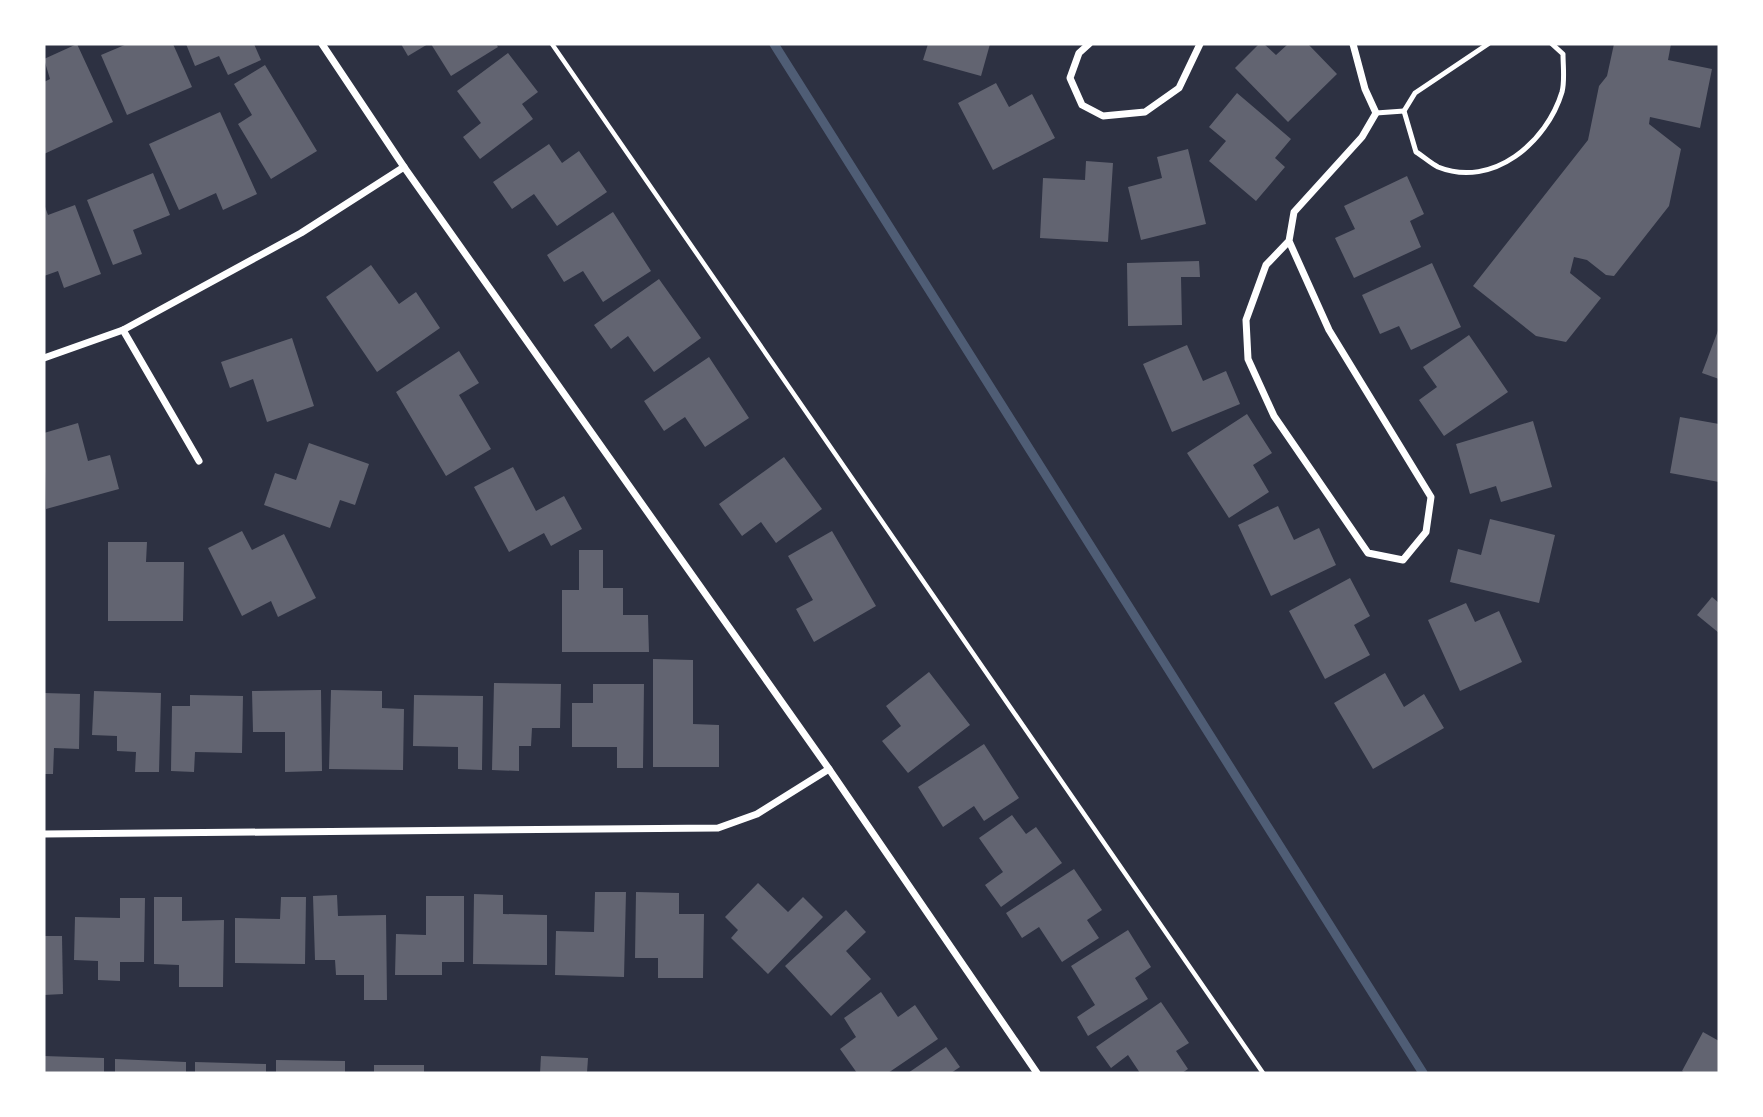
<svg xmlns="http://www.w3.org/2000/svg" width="1763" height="1117" font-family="Jost,sans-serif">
<rect width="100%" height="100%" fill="#2d3142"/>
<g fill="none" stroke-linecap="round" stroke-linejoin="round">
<path stroke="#4f5d75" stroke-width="9" d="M774,44l649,1029"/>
</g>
<g fill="#626471">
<path d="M77,44l36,78 -69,32v-72l6,-3 -6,-20z"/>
<path d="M127,44h46l19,43 -65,28 -26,-60z"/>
<path d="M186,44h68l7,16 -33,15 -9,-19 -24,10z"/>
<path d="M401,44h27l-20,12z"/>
<path d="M431,44h65l2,3 -47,29z"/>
<path d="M928,44h62l-9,32 -58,-16z"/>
<path d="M1259,44h5l12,11 12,-11h20l29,30 -49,48 -53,-54z"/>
<path d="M1614,44h57l-3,16 44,9 -12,59 -50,-11 -1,7 32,25 -12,57 -55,70 -8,-1 -19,-15 -13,-3 -4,16 31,25 -35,44 -30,-6 -63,-50 115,-146 11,-54 8,-10z"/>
<path d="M508,53l30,39 -16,12 11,15 -53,40 -17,-22 18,-14 -24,-32z"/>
<path d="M265,65l52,86 -46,28 -33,-55 14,-9 -18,-31z"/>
<path d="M996,83l13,24 23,-13 23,44 -62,32 -35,-67z"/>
<path d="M1237,93l54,46 -16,19 10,9 -29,34 -47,-40 17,-20 -17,-14z"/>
<path d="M220,112l37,82 -34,16 -7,-17 -37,17 -30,-66z"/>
<path d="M549,144l13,19 17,-12 28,41 -50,34 -23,-32 -22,15 -19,-27z"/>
<path d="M1188,149l18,75 -65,16 -13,-53 34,-9 -5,-21z"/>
<path d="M1086,161l27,2 -5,79 -68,-4 3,-60 42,2z"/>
<path d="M153,173l17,42 -37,15 9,24 -29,11 -26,-65z"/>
<path d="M1407,176l17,38 -14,7 11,26 -67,31 -19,-40 20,-9 -11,-23z"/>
<path d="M44,204l4,11 27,-10 26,69 -37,14 -6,-17 -14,5z"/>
<path d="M613,212l38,59 -48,31 -20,-31 -19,11 -17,-27z"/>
<path d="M1199,261l1,16h-19l1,48 -54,1 -1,-63z"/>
<path d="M1432,263l29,64 -50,23 -12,-24 -19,8 -18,-39z"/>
<path d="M371,265l28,39 17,-12 24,36 -63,44 -51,-75z"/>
<path d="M659,279l42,59 -47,34 -26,-36 -17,13 -17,-24z"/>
<path d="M1719,328v51l-17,-6z"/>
<path d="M1469,335l39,57 -64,44 -25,-36 18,-13 -14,-20z"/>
<path d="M292,338l22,68 -47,16 -14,-43 -23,9 -9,-26z"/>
<path d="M1187,345l16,36 23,-10 14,33 -68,28 -29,-68z"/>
<path d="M459,351l20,32 -20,12 32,54 -45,27 -50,-84z"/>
<path d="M709,357l40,61 -44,29 -20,-30 -21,14 -20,-30z"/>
<path d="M1247,414l25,39 -19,12 16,27 -40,26 -42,-65z"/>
<path d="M1680,417l39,7v58l-49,-9z"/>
<path d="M1533,421l19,66 -51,15 -5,-16 -26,8 -14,-50z"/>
<path d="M78,423l10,38 22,-6 9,34 -73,20 -2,-76z"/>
<path d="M309,443l60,21 -14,41 -15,-5 -10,28 -66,-23 11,-32 21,7z"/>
<path d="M784,457l38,52 -46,34 -15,-21 -19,14 -23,-32z"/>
<path d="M513,467l23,44 28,-15 18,33 -31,17 -7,-13 -35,19 -35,-65z"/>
<path d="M1278,506l16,34 25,-12 17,37 -65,31 -33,-71z"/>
<path d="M1490,519l65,16 -16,68 -89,-21 8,-33 23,6z"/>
<path d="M242,531l10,19 32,-16 32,64 -38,19 -7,-16 -29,15 -34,-68z"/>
<path d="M832,531l44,75 -62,36 -18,-33 17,-9 -25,-44z"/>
<path d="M108,542h39l-1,20h38l-1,59h-75z"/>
<path d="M579,550h24v38h20v27h25l1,37h-87v-62h17z"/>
<path d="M1350,578l20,38 -16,9 16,30 -45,24 -36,-68z"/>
<path d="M1712,597l7,6v30l-22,-18z"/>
<path d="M1466,603l9,19 24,-11 23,51 -62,29 -32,-71z"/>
<path d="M653,659l40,1v64l26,1v42h-66z"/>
<path d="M929,672l41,53 -62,48 -26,-32 19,-15 -15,-20z"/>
<path d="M1385,673l19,34 20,-13 20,34 -71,41 -39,-66z"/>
<path d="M494,683l67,1 -1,44h-28l-1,18h-12v25l-27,-1z"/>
<path d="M593,684h51l-1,84h-26v-21h-45v-44h21z"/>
<path d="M321,690l1,81 -37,1v-40h-32l-1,-41z"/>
<path d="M331,690l51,1v17l22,1 -1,61 -74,-1z"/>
<path d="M94,691l67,2 -2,79h-24l1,-20 -19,-1v-15l-25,-1z"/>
<path d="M44,693l36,1 -1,55 -25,-1 -1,26h-9z"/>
<path d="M190,695l53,1 -1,57 -47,-1 -1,20 -23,-1 1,-65h18z"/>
<path d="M414,695l69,1 -1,74 -24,-1v-22l-45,-1z"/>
<path d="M984,744l35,54 -35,23 -10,-15 -31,21 -25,-40z"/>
<path d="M1012,815l14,19 10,-7 26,36 -61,44 -16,-22 18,-13 -24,-34z"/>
<path d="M1074,869l28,41 -15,10 12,18 -37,24 -23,-35 -17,11 -16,-25z"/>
<path d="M758,883l30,29 15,-15 20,20 -55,57 -37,-36 7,-8 -13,-13z"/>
<path d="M595,892h31l-2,85 -69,-2 1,-44 38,1z"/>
<path d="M636,892l43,1v21h25l-1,64h-45v-20h-23z"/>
<path d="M474,894l29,1v19l44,1v50l-74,-1z"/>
<path d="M337,895l1,21 48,-1 1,85h-23v-25h-28l-1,-15h-20l-2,-64z"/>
<path d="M426,896h38v66h-22v13h-47l1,-41 30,1z"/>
<path d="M154,897h28v24l42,-1 -1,67h-44v-22l-25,-1z"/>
<path d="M281,897h25l-1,67 -70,-1v-45l45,1z"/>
<path d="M120,898h25l-1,64h-24v19l-22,-1v-19l-24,-1 1,-43 45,1z"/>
<path d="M846,910l20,22 -20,19 25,28 -40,37 -46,-50z"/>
<path d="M1128,930l23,37 -16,11 13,21 -60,37 -11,-19 18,-12 -24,-39z"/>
<path d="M44,936h18l1,58 -19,1z"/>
<path d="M881,992l17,25 17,-12 23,34 -50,34h-31l-17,-24 16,-12 -12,-19z"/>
<path d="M1161,1002l28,41 -13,8 12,18 -6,4h-42l-12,-18 -17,13 -15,-21z"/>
<path d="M1703,1032l16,9v32h-34l-3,-2z"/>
<path d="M946,1047l14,20 -9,6h-43z"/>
<path d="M44,1056l60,2v15h-60z"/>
<path d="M541,1056l47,2 -1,15h-47z"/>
<path d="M115,1059l71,3v11h-71z"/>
<path d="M276,1060l69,1v12h-69z"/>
<path d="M195,1062l71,2v9h-71z"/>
<rect x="374" y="1065" width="50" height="8"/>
</g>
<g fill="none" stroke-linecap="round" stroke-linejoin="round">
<path stroke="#fff" stroke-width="4.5" d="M552,44l711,1029"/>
<g stroke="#fff" stroke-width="5">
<path d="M1488,44l-73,49 -11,18 12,41c7,4 14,11 22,15 55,22 109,-25 124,-75 3,-11 1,-26 1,-38l-11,-10"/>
<path d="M1376,113l28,-2"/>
</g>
<g stroke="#fff" stroke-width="7">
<path d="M322,44l82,123 425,602 208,304"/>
<path d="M1089,44l-10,9 -9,25 12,27 21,11 42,-4 34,-24 21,-44"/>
<path d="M1289,241l-23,24 -20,55 2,39 26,57 94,137 35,7 23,-28 5,-35 -102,-167 -40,-89 5,-29 68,-75 14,-24 -11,-24 -12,-45"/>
<path d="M123,330l76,131"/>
<path d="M44,358l79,-28 178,-97 103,-66"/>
<path d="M44,834l674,-6 39,-14 72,-45"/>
</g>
</g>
<rect width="1763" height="1117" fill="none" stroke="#ffffff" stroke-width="91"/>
</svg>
